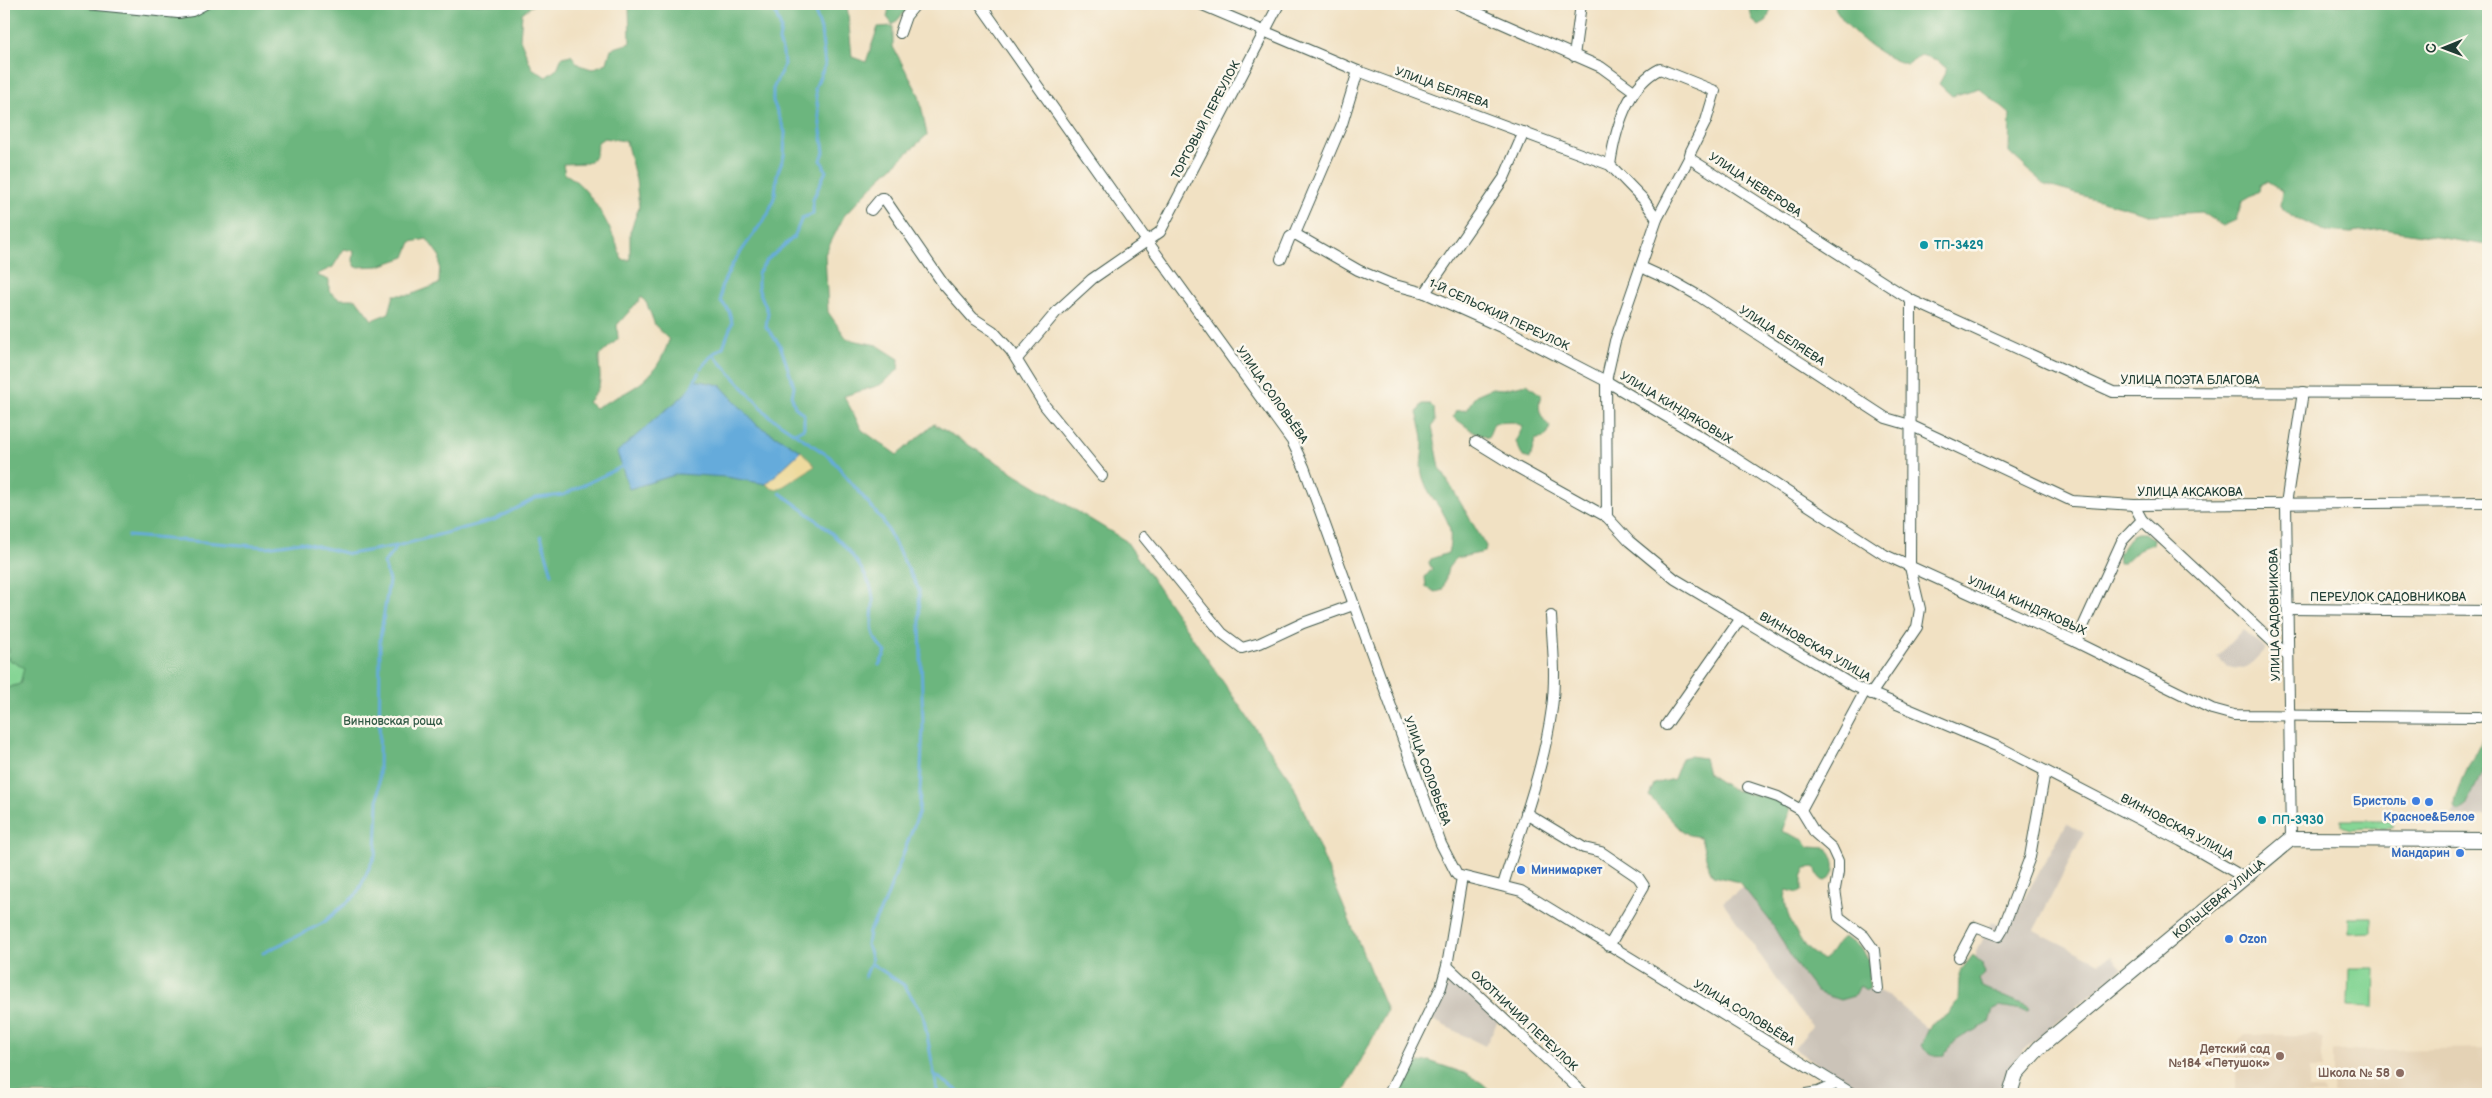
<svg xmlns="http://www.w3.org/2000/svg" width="2492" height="1098" font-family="'Balsamiq Sans',sans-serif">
<rect width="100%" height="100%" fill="#fbf7ec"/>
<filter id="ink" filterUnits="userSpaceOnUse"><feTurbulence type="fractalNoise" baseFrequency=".02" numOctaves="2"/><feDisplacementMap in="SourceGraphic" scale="10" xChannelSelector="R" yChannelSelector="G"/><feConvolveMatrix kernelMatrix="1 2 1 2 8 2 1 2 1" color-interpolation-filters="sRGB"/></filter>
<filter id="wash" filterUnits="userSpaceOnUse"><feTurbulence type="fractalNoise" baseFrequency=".0096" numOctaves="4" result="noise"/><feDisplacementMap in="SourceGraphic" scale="20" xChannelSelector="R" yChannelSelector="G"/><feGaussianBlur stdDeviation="1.12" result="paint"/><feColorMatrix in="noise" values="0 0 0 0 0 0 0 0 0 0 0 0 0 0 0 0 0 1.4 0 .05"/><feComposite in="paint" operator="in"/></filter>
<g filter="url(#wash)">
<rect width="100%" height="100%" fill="#f1e1c3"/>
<g fill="#e4d2b5">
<path d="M2244,1035h72l7,5v29h-14v20h14l1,5h-88v-50z"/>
<path d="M2488,1048v46h-155v-43z"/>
</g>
<g fill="#cbc3b8">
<path d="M2243,629l22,20 -18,19 -19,-1 -11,-10z"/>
<path d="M2488,738v78h-36z"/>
<path d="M2067,823l17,10 -50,97 65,33 12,-7 11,12 -99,83 -21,30v13h-137l-71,-45 18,-23 -15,-18 -74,-106 24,-17 72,97 37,-1 33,15 57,48 19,-15 11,-75 15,-32 16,6z"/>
<path d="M1452,977l47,42 -14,27 -54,-27z"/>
</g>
<g fill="#86d595" stroke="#528964">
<path d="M4,646l5,2 -1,11 17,9 -5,16 -16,5z"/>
<path d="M2342,820h46l6,7 -44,2 -8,-3z"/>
<path d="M2349,917h23v15l-23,1z"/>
<path d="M2349,968h26l-1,39 -26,-1z"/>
</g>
<g fill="#6cb67e" stroke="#467a59" fill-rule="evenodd">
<path d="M4,4h530l-12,9 -2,26 12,29 14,9 11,-8 5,-12 9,-2 8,10 13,4 15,-6 4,-14 19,-6 -1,-39h218l5,53 14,5 12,-35 15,-1v21l26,48 8,40 -47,43 -36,38 -19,38 3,58 19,27 30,6 22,14 -1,11 -18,15 -36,11 18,34 35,25 37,-31 192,117 166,241 95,229 -44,83h-1339v-405l16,-5 4,-16 -16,-9 1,-10 -5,-3zM604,138l22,3 10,39 3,27 -9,25v28h-8c-7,-26 -32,-75 -57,-86l-2,-10 24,-1 8,-6 3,-15zM427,239l13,18 -1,27 -29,11h-16l-5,18 -17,7 -16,-21h-17l-10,-8v-11l-13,-5 17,-8 11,-18 10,2 -1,10 3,6 23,-1 26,-9 6,-15zM642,297l5,7 8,21 14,15c-14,43 -37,49 -74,68l-7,-6c17,-18 11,-24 11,-46l19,-17 -1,-14z"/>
<path d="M884,4h28l-19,21 -6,-8 2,-9z"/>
<path d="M1760,4h13l-7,18 -7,4 -7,-6 -2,-11 9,1z"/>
<path d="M1833,4h655v241l-105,-16 -32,4 -26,-2 -34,-15 -11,-10 2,-15 -15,-9 -7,2 -1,7 -17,10 -6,19 -13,6 -21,-14 -50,3 -107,-30 -36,-33 1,-38 -31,-26 -27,8 -13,-12 8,-15 -10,-9 -16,-5 -14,9c-26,-5 -63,-36 -74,-60z"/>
<path d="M1527,384l14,11c-4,15 -1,21 9,32l-4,9 -11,4 -5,19 -7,-2 -7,-15 7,-16 -11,-4 -18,1 -6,15 -17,-8 -18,-13 3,-6 10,-1 10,-15 16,-7 11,1z"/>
<path d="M1422,404h8l4,4 1,14 -3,4 8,42 46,78 -1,6 -29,6 -8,10 -5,22 -7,2 -10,-5 -1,-10 7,-8 -3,-6 2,-4 17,-6c10,-38 -15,-44 -25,-75 -4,-13 0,-22 0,-35 1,-7 -4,-23 -6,-30z"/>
<path d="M2137,533h8l9,6 -1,5 -14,5 -15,14h-5l-1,-9 14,-19z"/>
<path d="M2488,727v32l-22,48 -7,5 -4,-4c-1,-18 25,-63 33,-81z"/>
<path d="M1689,756l15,2 4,16c8,5 16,11 24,15 16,7 49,6 58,21l-8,21 22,9 5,7 18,1c7,11 12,22 0,33 -9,-1 -9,-6 -12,-14l-9,1 -4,9v14l-4,2 -11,-3c-7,15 8,42 17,55 4,6 13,11 19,15 9,-5 11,-17 20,-23 26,12 28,24 26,52l-3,1 -6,-4 -6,10 -14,4 -23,-8 -21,-27 -25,-43 -32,-40 -26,-6c-8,-13 -7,-26 -13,-39l-11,-2 -9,-6 -31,-33 5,-12 20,-5 8,-21z"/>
<path d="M1973,955l10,9 2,10 -6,5 3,8 47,20 -1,4 -29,-5 -6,3 -4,14c-17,10 -36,14 -45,32 -11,2 -16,-2 -23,-9l10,-22 18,-10 9,-13 1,-23 3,-9z"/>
<path d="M1429,1061l35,12 18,10 12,11h-96c8,-16 11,-31 31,-33z"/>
</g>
<path fill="#eeda9e" stroke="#868c69" d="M801,451l14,15 -36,23h-6l-7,-5z"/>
<path fill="#65abdb" stroke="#427488" d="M695,380l25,5 37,40 44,26 -35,33 -40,-7 -48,-3 -49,15 -12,-37c13,-11 26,-22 39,-34 15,-13 29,-20 39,-38z"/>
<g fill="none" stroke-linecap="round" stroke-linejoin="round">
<g stroke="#65abdb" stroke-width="3">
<path d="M713,354l56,62 61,41 53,64 36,69 4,137 -4,85 -34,90 -16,30 -2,13 5,15 -7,17"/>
<path d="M701,368l12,-14 10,-7 9,-24 -3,-12 -8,-10v-14l12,-24 35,-49 7,-19 2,-21 7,-18 1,-24 -12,-31v-12l11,-24 -1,-12 -4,-12 2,-13 -9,-24"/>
<path d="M687,395l12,-23"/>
<path d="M795,433l9,-5v-14l-9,-7 -3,-10 2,-11 -14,-41 -14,-18 2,-15 -10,-24v-15l9,-13 27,-23 8,-19 11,-4v-15l13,-28 -5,-11 3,-8 -9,-64 10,-23 -4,-35 -5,-15 1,-11"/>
<path d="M780,493c34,24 72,51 90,92 10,24 -10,44 16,67l-7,13"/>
<path d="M128,536l139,11 34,-5 48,12 48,-8"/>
<path d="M541,536l11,38"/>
<path d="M263,953l60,-30 34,-29 19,-41 3,-74 1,-140 9,-58 -5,-18 13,-17 97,-26 42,-22 27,-3 62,-30"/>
<path d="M872,964l32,21 19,29 15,80"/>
<path d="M935,1075l28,19"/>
</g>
</g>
</g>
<g filter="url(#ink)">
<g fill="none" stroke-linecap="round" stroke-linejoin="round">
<defs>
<g id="street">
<path d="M86,4l92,9 14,-2 13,-7"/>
<path d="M980,4l167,237 145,200 12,26 137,377 16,31 64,16 332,203"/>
<path d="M1200,4l158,67 252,94 33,34 14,20"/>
<path d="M1458,4l143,63 33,24"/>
<path d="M900,33l6,-17 10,-12"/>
<path d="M1574,56l7,-52"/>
<path d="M1689,158l222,142 202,92 375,1"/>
<path d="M871,210l10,-12h3l60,87 29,33 20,13 18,20 34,55 57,70"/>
<path d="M1295,234l63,36 33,14 34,9 78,35 103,53 112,66 167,108 191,87 136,67 22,6 245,2"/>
<path d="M1281,259l9,-22 5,-3 47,-110 16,-53"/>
<path d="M1641,267l35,16 21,12 189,123 24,7 162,76 62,4 354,-3"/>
<path d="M1425,293l79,-115 20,-46"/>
<path d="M1017,359l41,-49 34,-31 68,-47 119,-228"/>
<path d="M1476,442l39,24 92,51 22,24 46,38 179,107 147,62 180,93 64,37"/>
<path d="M2134,505l8,15 146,136"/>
<path d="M1607,517l-1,-136 9,-40 42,-122 32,-61 2,-7 15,-30 9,-30 -55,-22c-33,16 -45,62 -50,96"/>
<path d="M1144,537l78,96 20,15 18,-5 43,-20 50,-18"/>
<path d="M2288,609l200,2"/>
<path d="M2076,642l46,-101 20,-21"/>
<path d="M1871,694l46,-67 3,-18 -10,-42 1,-267"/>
<path d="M1666,725l75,-107"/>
<path d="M1748,787l30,10 23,13 14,23 17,15 6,13v11l-3,17 4,28 25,19 10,14 4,39"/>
<path d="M1801,810l64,-119"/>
<path d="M1526,813l58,35 17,4 37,25 6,9 -35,60"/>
<path d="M2291,839l-5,-335 17,-112"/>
<path d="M1503,885c18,-58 41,-117 49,-177 4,-31 1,-61 -1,-92"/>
<path d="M1959,957l16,-30 24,9 3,-5 28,-74 15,-86"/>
<path d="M1447,966l137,128"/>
<path d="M1389,1094l52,-107 6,-21 15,-89"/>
<path d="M1806,1094l12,-2 18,-8"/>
</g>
<path id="secondary" d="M2010,1094l6,-20 23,-26 252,-209 197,1"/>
</defs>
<use href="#street" stroke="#3e5649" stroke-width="12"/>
<use href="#secondary" stroke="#3e5649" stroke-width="16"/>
<use href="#street" stroke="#fff" stroke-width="10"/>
<use href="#secondary" stroke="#fff" stroke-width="14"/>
</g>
</g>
<g fill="#0f9aa8" stroke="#fbf7ec" stroke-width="2">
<circle cx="1924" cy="245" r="5"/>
<circle cx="2262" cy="820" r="5"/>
</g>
<g fill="#3f7fe0" stroke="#fbf7ec" stroke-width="2">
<circle cx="2416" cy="801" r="5"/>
<circle cx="2429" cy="802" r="5"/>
<circle cx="2460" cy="853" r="5"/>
<circle cx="1521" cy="870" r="5"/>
<circle cx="2229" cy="939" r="5"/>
</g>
<g fill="#8d6e63" stroke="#fbf7ec" stroke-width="2">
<circle cx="2280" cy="1056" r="5"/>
<circle cx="2400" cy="1073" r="5"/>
</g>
<g text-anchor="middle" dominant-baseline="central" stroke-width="5" stroke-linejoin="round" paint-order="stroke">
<g font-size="12" fill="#1f3d34" stroke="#fbf7ec">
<text transform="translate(1442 88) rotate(20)">УЛИЦА БЕЛЯЕВА</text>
<text transform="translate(1206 120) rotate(-62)">ТОРГОВЫЙ ПЕРЕУЛОК</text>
<text transform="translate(1755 185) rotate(33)">УЛИЦА НЕВЕРОВА</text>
<text transform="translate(1499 315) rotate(25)">1-Й СЕЛЬСКИЙ ПЕРЕУЛОК</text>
<text transform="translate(1782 336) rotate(33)">УЛИЦА БЕЛЯЕВА</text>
<text x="2190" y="380">УЛИЦА ПОЭТА БЛАГОВА</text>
<text transform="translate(1272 395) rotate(55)">УЛИЦА СОЛОВЬЁВА</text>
<text transform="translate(1676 408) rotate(31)">УЛИЦА КИНДЯКОВЫХ</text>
<text x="2190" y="492">УЛИЦА АКСАКОВА</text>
<text x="2388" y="597">ПЕРЕУЛОК САДОВНИКОВА</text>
<text transform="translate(2027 606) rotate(24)">УЛИЦА КИНДЯКОВЫХ</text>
<text transform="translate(2275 615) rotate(-91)">УЛИЦА САДОВНИКОВА</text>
<text transform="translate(1815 647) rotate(30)">ВИННОВСКАЯ УЛИЦА</text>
<text transform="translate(1427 771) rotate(70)">УЛИЦА СОЛОВЬЁВА</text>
<text transform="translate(2177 827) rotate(28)">ВИННОВСКАЯ УЛИЦА</text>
<text transform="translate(2219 899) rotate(-40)">КОЛЬЦЕВАЯ УЛИЦА</text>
<text transform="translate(1744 1013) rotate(31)">УЛИЦА СОЛОВЬЁВА</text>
<text transform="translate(1524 1021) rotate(43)">ОХОТНИЧИЙ ПЕРЕУЛОК</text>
</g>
<g font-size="12" font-weight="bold" fill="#0d838f" stroke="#fbf7ec" text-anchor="start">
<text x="1934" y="245">ТП-3429</text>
<text x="2272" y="820">ПП-3930</text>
</g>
<g font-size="12" fill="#345b47" stroke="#fbf7ec">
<text x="393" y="721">Винновская роща</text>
</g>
<g font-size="12" font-weight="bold" fill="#366cbe" stroke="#fbf7ec" text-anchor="end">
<text x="2406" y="801">Бристоль</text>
<text x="2429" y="817" text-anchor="middle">Красное&amp;Белое</text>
<text x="2450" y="853">Мандарин</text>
<text x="1531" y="870" text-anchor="start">Минимаркет</text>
<text x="2239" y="939" text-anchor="start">Ozon</text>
</g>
<g font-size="12" font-weight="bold" fill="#785e54" stroke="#fbf7ec" text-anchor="end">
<text x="2270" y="1049">Детский сад<tspan x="2270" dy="14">№184 «Петушок»</tspan></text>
<text x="2390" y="1073">Школа № 58</text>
</g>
</g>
<rect width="2492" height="1098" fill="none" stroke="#fbf7ec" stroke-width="20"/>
<g transform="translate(2444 48) rotate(269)" stroke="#fbf7ec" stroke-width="4" paint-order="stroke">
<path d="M0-4L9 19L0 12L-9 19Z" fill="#1f3d34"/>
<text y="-8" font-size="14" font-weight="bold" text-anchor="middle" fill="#1f3d34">С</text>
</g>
</svg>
